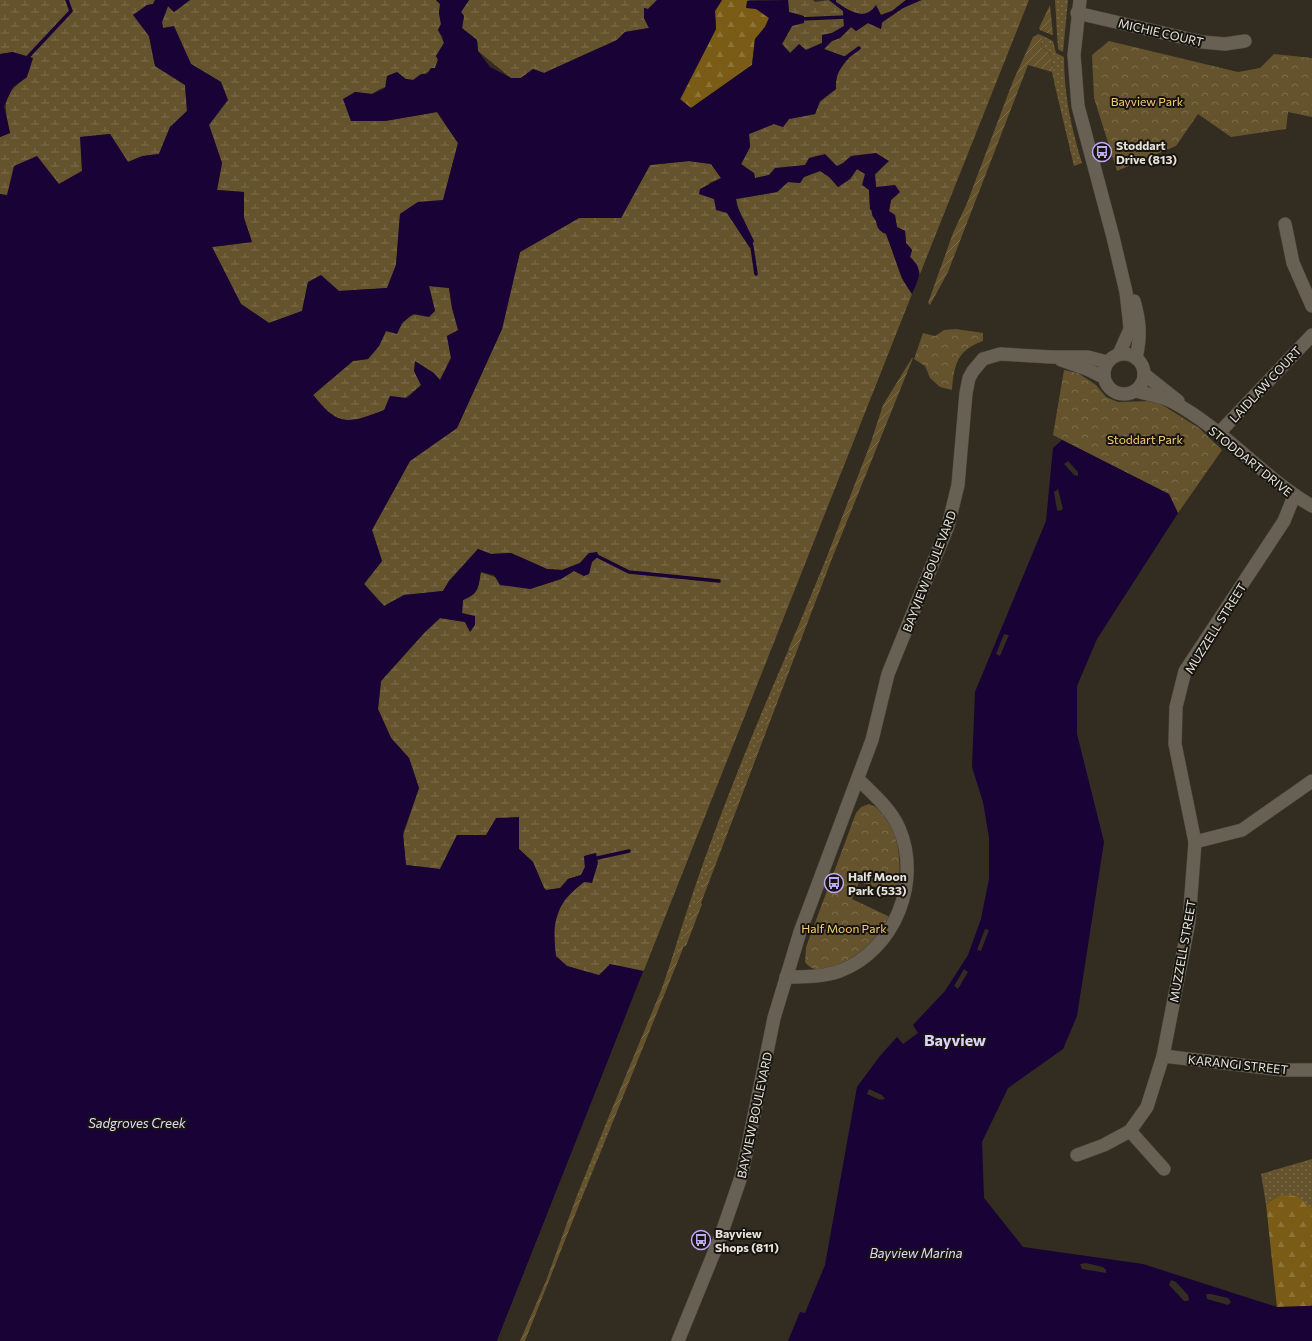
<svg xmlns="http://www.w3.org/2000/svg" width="1312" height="1341" font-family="Commissioner,sans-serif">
<defs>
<pattern id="grass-dots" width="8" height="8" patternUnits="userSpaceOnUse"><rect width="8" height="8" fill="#65532e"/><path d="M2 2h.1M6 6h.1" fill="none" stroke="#7b6c4c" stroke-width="1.8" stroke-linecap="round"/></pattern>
<pattern id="forest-firs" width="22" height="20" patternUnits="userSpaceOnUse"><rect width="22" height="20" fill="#7b5c16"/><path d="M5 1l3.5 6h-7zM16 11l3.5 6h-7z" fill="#8e7337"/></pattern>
<pattern id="wetland-marsh" width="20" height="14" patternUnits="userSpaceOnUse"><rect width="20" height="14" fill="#65532e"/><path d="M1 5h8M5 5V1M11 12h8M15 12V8" fill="none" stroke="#7b6c4c"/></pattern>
<pattern id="park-crowns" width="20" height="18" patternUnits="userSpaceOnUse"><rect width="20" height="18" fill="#65532e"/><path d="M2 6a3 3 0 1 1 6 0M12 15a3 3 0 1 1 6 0" fill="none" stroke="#7b6c4c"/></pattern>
<pattern id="garden-furrows" width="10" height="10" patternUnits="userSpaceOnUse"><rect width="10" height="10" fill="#65532e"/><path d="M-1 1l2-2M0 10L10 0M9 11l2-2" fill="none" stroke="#7b6c4c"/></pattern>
</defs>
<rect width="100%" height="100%" fill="#322c21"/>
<g fill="url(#grass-dots)">
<path d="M1055,0h13l-5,52 -5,-3z"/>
<path d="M1043,36l10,5 3,12 8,4c0,37 7,70 18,106l-8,3 -19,-80 -4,-31 -9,-8 -1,-6z"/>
<path d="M826,559l3,1 -25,64 -4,-2z"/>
<path d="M788,651l5,2 -117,304 -3,-2c31,-103 72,-205 115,-304z"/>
<path d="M607,1121l5,3 -31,76 -5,-2z"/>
<path d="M1312,1159v49l-32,-13 -14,9 -5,-30z"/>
</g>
<g fill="url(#forest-firs)">
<path d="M722,0h28l-3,1 22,17 -4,9 -10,12 -3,26 -61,43 -11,-8 36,-71 -1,-18z"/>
<path d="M1280,1195l17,1 15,12v97l-2,1 -33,1 -11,-103z"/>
</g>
<g fill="url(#wetland-marsh)">
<path d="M0,0h155l-2,4 -6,1 -13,10 15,21 6,30 30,19 2,26 -17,16 -11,27 -15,2 -16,6 -18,-28 -29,3 1,34 -23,13 -52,12 -7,-2v-57l10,-4c-6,-30 -9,-37 17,-56l-14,-25 -13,2z"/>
<path d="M190,0h246l4,4 -1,9 2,11 -3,6 6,13 -8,13 2,3 -3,9 -22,12 -7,-1 -26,10 -8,5 -17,-2 -4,3 34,26 52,-9 21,31 -15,58 -25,1 -18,12 -4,51 -9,23 -48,3 -31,-9 -6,29 -33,12 -28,-19 -29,-57 40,-5 -8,-24v-26l-27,-2 5,-27 -13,-38 12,-43 -30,-18 -17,-37 -11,1 -1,-6 6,-16 6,6z"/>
<path d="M469,0h188l-9,9 -4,-1v10l5,10 -24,4 -8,8 -73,33 -11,-4 -12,9h-10l-33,-27 -1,-11 -15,-12 2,-12 -3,-4z"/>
<path d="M788,0h25l2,2 14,-2 14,11 1,15 -12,7 -9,2 -1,8 -16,7 -16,3 -8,-9 10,-18 11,-10 -14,-4z"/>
<path d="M836,0h70l-14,11 -11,4 -3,-4 -14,4 -16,-5 -12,-8z"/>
<path d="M922,0h107l-109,274 -3,-10 -7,-7 2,-7 -6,-7 -1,-12 -8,-4 -2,-11 -6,-5 2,-11 9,-8 -14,-5h-10l-1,-12 13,-14 -44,3 -7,2 -32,-1 -50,14 -1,-5 -13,-9 9,-18 -1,-13 25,-10 9,3 6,-8 26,-5 5,-12 16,-13c-1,-14 4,-21 12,-31l-24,-9 8,-8 8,-3 11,-11 5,4 12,-8 13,6 1,-6 21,-15z"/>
<path d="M689,161l22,3 10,14 -12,5 5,16 13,14 23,35 -14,-49 41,-7 11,-10 12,1 4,-6 16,-6 10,6 8,10 12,-8 7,-10 8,5 4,16 1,19c17,13 23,47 31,67 2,6 7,12 11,18l-415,1047 102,-365 -32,-10 -12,-10 -2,-27 9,-27 7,-8 15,-12 12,-29 -12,3 1,11 -4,8 -13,4 -7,9 -15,2 -2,-2 -11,-26 -14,-13 -33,-14h-29l-17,34 -34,-4 -3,-29 16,-48 -10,-30 -18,-20 -13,-29 3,-28 44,-49 15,-14 25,4 4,9 -7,-18 1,-13c16,-6 16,-12 17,-28l50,17 31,-10 13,-8 10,5c7,-8 8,-13 5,-23l-9,10 -18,7 -15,-1 -36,-16 -20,1 -13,-5 -29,32 -6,10 -39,4 -20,11 -20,-22 18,-23 -10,-31 38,-69 47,-33 45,-99 18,-77 59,-34h42l29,-53z"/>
<path d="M429,286l20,2 3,20 7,23 -12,5 4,22 -11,22 -26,-9 7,14c-18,17 -61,44 -86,32 -8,-3 -16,-16 -22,-22l40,-34 15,-2 11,-13 7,-15 11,2c9,-19 18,-20 38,-22z"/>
</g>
<g fill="url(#park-crowns)">
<path d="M1109,41l129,31 22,-4 14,-14 38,4v59l-24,-5 -2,17 -55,8 -33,-23 -22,32 -59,25 -23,-73 -2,-43z"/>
<path d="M956,329l27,4v8c-26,9 -29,24 -31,49l-12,-3 -10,-9 -5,-12 -11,-7 9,-26 12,3 9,-6z"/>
<path d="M1064,370l14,3 18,12 10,12 12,5 38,-1 43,27 23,22 -44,63 -10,-19 -115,-59z"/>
<path d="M869,804c32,11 33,61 29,90l-39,-12 -7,17 38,18c-6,9 -12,19 -20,27 -12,12 -52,38 -65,18l1,-15 50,-134 5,-6z"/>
</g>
<g fill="url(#garden-furrows)">
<path d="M1050,5l3,30h-1l-12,-5 -1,-2z"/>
<path d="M1038,34l5,2 -2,5 1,6 9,8 5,29 -1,2 -3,-14 -24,-7 -80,207 -18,33 -2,-2 25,-70 14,-30 46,-122 20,-44z"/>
<path d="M912,358h1l-82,203 -130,342 1,1 -16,42h-2l-72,178 -5,-3 55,-133 11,-33 3,1 117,-303 -5,-3 12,-28 4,1 25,-63 -3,-1 45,-117 12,-37z"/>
<path d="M576,1198l5,2 -56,141h-5l26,-60z"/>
</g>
<g fill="#190235" fill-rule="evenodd">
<path d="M155,0h35l-16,12 -6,-6 -6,16 1,6 11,-2 17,38 30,18 7,18 -19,25 13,38 -5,27 27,2v26l8,24 -40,5 29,57 28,19 33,-12 6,-29 13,-7 18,16 48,-3 9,-23 4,-51 18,-12 25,-2 15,-57 -21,-31 -52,9h-34l-8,-22 12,-7 17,2 13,-6 2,-12 10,-4 9,7 7,1 8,-6h6l4,-6h4l3,-8 -2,-4 8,-13 -2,-7 -4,-6 3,-6 -2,-11 1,-9 -4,-4h33l-8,12 3,4 -2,12 15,12 1,11 12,16 21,11h10l12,-9 11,4 73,-33 8,-8 24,-4 -5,-10v-10l4,1 9,-9h65l-7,11 1,18 -36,70 11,9 61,-43 3,-26 10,-12 4,-9 -13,-9 -10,-1 1,-7 41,-1 1,12 15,4v7l-12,3 -10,18 8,9 9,-9 7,6 16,-7v-8l10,-2 12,-7 -1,-15 -14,-11h7v2c14,9 28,20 40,3l5,10 11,-4 14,-11h15l-18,8 -21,14 -1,7 -13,-6 -12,8 -5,-4 -11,11 -8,3 -8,8 25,9c-9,10 -14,17 -13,31l-16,12 -5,13 -26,5 -6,8 -9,-3 -25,10 1,13 -9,17 13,9 1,5 14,-3 6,-7 30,-3 4,-7 16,-4 12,12 6,-3 8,-7 25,-3 13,8 -14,13 1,13 19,-2 5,7 -9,8 -2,11 6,4 2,12 8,4 1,12 6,7 -2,7c14,14 9,21 2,37l-10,-16 -16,-44c-10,-4 -10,-10 -10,-20l-6,-5 -1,-19 -7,-5 3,-11 -8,-5 -7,10 -12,8 -9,-10 -9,-6 -16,6 -4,6 -12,-1 -11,10 -41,7 1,7 17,35 -4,7 -23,-35 -11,-3 -2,-11 -15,-5 1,-5 21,-11 -10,-14 -22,-3 -39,4 -29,53h-42l-59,34 -18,77 -45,99 -47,33 -38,69 10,31 -18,23 20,22 20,-11 39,-4 6,-10 29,-32 13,5 20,-1 36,16 15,1 18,-7 9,-10 8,-1 2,4 -7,6 -3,12 -5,2 -10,-5 -13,8 -31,10 -30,-4 -6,-10 -13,-3c-3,16 -2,21 -18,28l-1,13 13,3v9l-5,7 -5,-10 -25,-4 -15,14 -44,49 -3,28 13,29 18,20 10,30 -16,45 3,32 34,4 17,-34h29l10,-17 23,-1v32l14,13 11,26 2,2 14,-2 8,-9 13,-4 4,-8 -1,-11 12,-3 2,10 -6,20 -8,-1c-29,22 -32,39 -28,74l11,10 32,9 11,-11 34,7 -147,370h-497v-1147l7,1 7,-29 23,-10 22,28 23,-13 -2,-34 30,-3 18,28 14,-6 17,-2 11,-27 17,-16 -2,-26 -30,-19 -6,-30 -16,-21 14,-10 6,-1zM429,286l20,2 3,20 6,22 -11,6 4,22 -11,22 -6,-7 -19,-12 -1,10 7,14 -14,13 -17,-2 -6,14c-36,14 -45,17 -71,-15l40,-34 15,-2 11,-13 7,-15 11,3 5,-11 11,-9 16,3 6,-6z"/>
<path d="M13,52l20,6 -6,19 -14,10 -9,19 6,27 -10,4v-83z"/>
<path d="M1062,440l107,54 9,19 -81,126 -20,47v48l27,108 -27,174 -14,33 -55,39 -26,54 2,56 39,49 120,17 134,43 35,-1v35h-524l12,-29 5,1 20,-48 32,-178 23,-31 17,-19 6,7 15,-11 -5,-8 32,-34 23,-36 13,-36 8,-40v-42l-6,-35 -11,-35 3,-75 71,-171 7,-73z"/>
</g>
<g fill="#322c21">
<path d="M1068,461l10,11v4l-4,-1 -10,-11z"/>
<path d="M1058,489l5,20 -3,2 -3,-1 -3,-18z"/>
<path d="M1004,634l5,1 -9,21 -4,-2z"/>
<path d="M985,929l4,1 -8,21 -4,-1z"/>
<path d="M644,969l2,2 -147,370h-2z"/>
<path d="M964,969l4,3 -10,17 -4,-3z"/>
<path d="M869,1089l13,6 3,4 -5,1 -13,-6z"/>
<path d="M1086,1263l17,4 3,3v3l-24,-4 -2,-5z"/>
<path d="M1171,1280l5,2 12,13 1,5 -2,1h-3l-15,-16z"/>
<path d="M1206,1294h5l17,4 3,4 -3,3 -21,-6z"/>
</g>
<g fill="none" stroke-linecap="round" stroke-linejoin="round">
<g stroke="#190235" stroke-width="3.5">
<path d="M800,19l47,-2"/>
<path d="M26,59l45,-48 -4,-11"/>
<path d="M844,59l15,-11"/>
<path d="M873,209l1,6 4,6"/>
<path d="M750,242l2,5 4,27"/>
<path d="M595,555l34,17 90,9"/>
<path d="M593,859l36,-8"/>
</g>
<defs>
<g id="street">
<path d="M1080,0l-6,55 4,51 35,131 13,55 3,26 1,11 -11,25"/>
<path d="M1077,13l125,29 23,2 20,-3"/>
<path d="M1285,224l8,39 19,43"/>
<path d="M1134,301c6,20 7,36 2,57"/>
<circle cx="1124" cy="374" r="20"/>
<path d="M1061,360l28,10 14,7"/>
<path d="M1144,374l34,27"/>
<path d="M1135,391c13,3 27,5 38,11 52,28 89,75 139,104"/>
<path d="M1219,433l93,-98"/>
<path d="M1195,842l47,-12 70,-49"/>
<path d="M786,977c18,0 37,0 54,-6 55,-21 82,-90 59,-143 -9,-20 -26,-34 -41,-49"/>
<path d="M1163,1056l121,14h28"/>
<path d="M1130,1131l34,38"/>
<path d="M1077,1155l27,-10 26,-14 17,-24 16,-51 26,-134 6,-80 -20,-98 1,-37 9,-36 99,-150 10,-25"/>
<path d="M678,1341l42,-103 22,-64 32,-156 26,-86 72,-192 16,-66 60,-148 10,-41 8,-92 3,-15 4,-7 10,-12 17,-5 52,3h36l19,5"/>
</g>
</defs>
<use href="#street" stroke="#4b473d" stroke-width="14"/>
<use href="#street" stroke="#676053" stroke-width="13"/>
</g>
<defs>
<symbol id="bus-ring" viewBox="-11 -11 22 22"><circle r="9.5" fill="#181510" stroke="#bea9f5" stroke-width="1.5"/><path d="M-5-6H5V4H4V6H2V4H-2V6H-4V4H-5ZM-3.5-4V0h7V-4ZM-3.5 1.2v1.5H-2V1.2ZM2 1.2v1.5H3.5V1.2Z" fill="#bea9f5"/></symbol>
</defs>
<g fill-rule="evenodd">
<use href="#bus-ring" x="1091" y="141" width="22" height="22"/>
<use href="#bus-ring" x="823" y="872" width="22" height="22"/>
<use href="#bus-ring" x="690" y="1229" width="22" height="22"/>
</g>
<g text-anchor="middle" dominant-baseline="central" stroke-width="4" stroke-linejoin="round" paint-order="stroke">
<g font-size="12" fill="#e8e4dd" stroke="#181510">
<text transform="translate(1161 32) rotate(13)">MICHIE COURT</text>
<text transform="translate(1265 384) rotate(-47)">LAIDLAW COURT</text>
<text transform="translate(1251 461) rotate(39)">STODDART DRIVE</text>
<text transform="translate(929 571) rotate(-69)">BAYVIEW BOULEVARD</text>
<text transform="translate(1215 628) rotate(-58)">MUZZELL STREET</text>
<text transform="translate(1182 951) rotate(-80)">MUZZELL STREET</text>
<text transform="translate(1238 1064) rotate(6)">KARANGI STREET</text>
<text transform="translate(754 1115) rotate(-78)">BAYVIEW BOULEVARD</text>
</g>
<g font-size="12" fill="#fbcd70" stroke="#181510">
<text x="1147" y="101">Bayview Park</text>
<text x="1145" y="439">Stoddart Park</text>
<text x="844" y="928">Half Moon Park</text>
</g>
<g font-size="12" font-weight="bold" fill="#e8e4dd" stroke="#181510" text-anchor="start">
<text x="1116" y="145">Stoddart<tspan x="1116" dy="14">Drive (813)</tspan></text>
<text x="848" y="876">Half Moon<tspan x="848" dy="14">Park (533)</tspan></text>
<text x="715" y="1233">Bayview<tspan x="715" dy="14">Shops (811)</tspan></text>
</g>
<g font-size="13" font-style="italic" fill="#e0d8fb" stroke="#181510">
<text x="137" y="1123">Sadgroves Creek</text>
<text x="916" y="1253">Bayview Marina</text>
</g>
<g font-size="16" font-weight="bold" fill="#ddd2fe" stroke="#181510">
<text x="955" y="1039">Bayview</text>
</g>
</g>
</svg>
